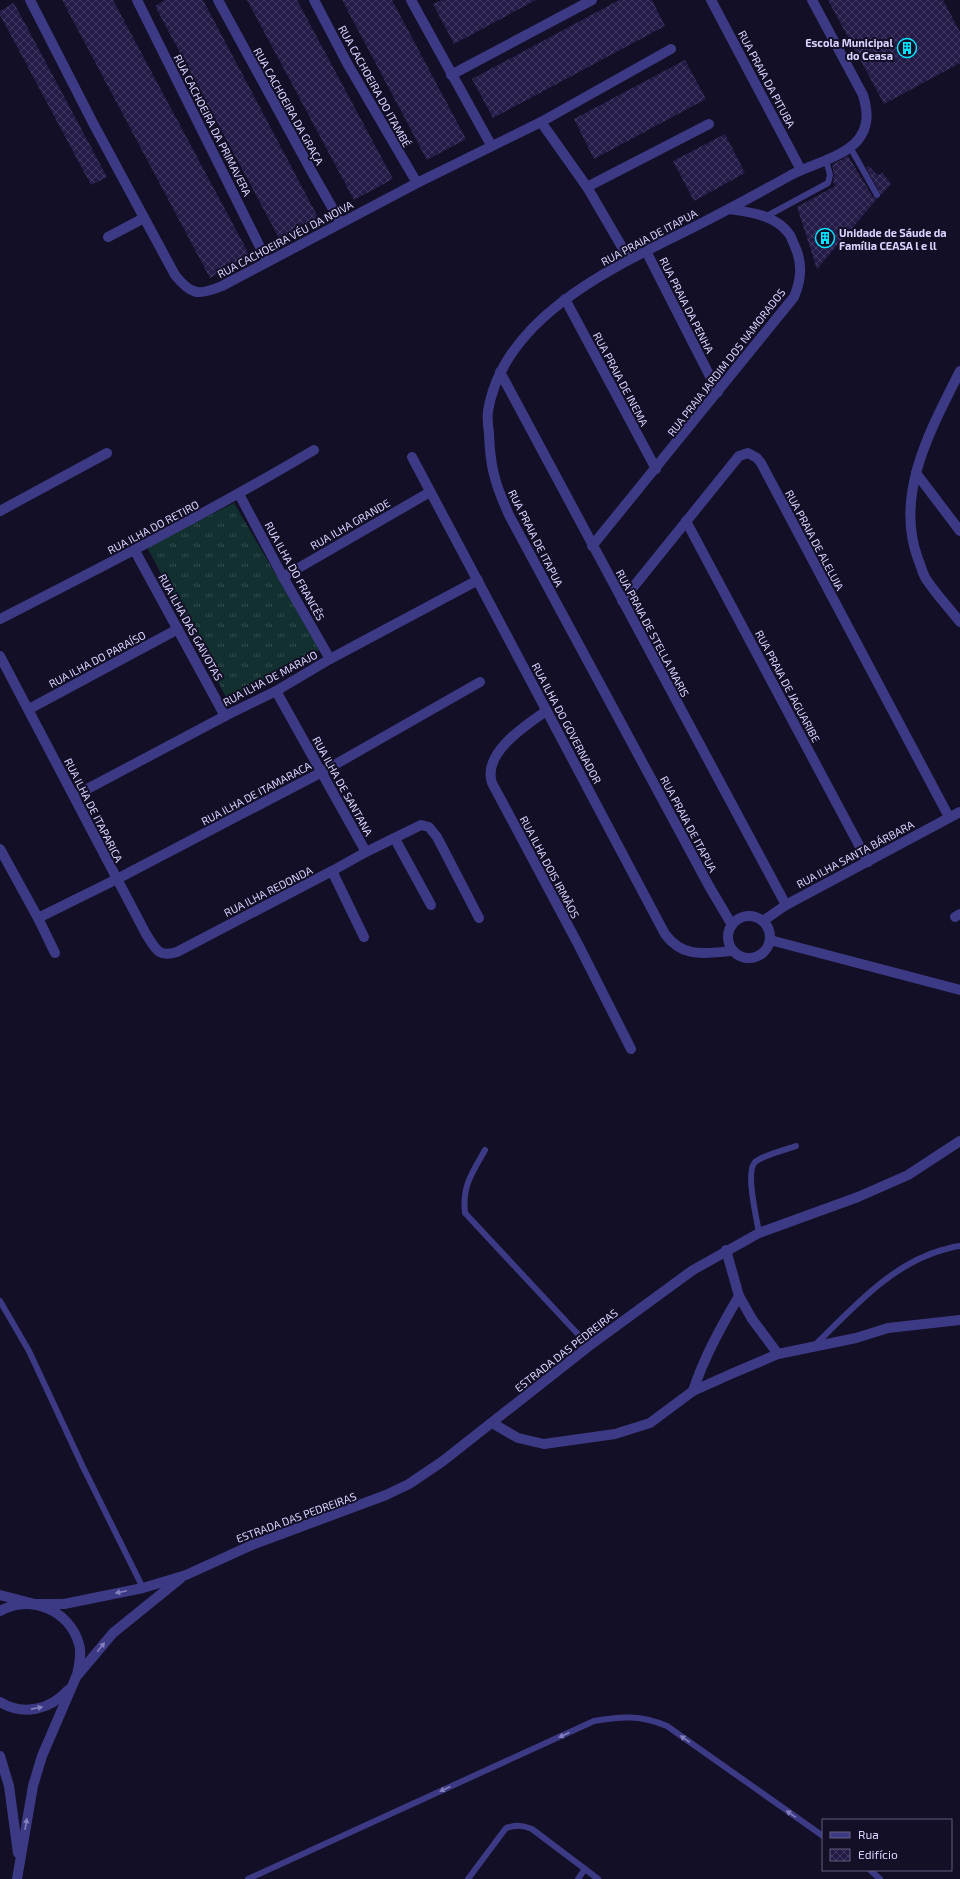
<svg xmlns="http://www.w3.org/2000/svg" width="960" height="1879" font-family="'Exo 2',sans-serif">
<defs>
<pattern id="grass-tufts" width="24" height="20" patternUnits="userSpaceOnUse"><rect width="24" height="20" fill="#12302f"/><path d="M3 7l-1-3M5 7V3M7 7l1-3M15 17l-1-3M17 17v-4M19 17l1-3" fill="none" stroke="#344d4e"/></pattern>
<pattern id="building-cross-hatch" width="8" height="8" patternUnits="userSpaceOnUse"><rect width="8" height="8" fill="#241b47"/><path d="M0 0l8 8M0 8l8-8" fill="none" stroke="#433b63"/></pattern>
</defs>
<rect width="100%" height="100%" fill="#130f26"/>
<path fill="url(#grass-tufts)" d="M234,503l86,147 -93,49 -80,-152z"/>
<g fill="url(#building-cross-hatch)">
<path d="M62,0h51l137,256 -40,22z"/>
<path d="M165,0h38l116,219 -39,21 -125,-234z"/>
<path d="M247,0h50l96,179 -39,21z"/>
<path d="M342,0h50l74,139 -39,21z"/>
<path d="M442,0h94l-82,44 -21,-40z"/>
<path d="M619,0h33l13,26 -172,92 -21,-39z"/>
<path d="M828,0h115l17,32v31l-76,41z"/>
<path d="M14,3l93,174 -16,8 -91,-170v-4z"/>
<path d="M685,60l21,39 -112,60 -20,-40z"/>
<path d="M725,134l20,39 -51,28 -21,-40z"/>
<path d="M848,156l25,41 4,2 -60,70 -20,-62 38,-21 -2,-4 1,-8 -2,-9z"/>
<path d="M869,166l9,9 5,-2 8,11 -10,11 -15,-28z"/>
</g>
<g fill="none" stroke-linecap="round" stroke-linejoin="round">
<g stroke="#3d3a85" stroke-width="6">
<path d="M850,147l27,48"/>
<path d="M765,217l63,-34 2,-8 -4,-15"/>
<path d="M485,1150c-13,23 -23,36 -20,63l124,133"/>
<path d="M759,1233c-2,-14 -14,-61 -4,-71 8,-7 30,-12 41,-16"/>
<path d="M0,1301l29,50 54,116 60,121"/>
<path d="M814,1346c38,-37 76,-81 128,-96 6,-1 12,-4 18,-4"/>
<path d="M870,1870l10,9"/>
<path d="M248,1879l346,-158c27,-5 47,-6 73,5l156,110"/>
<path d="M468,1879l38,-51c10,-3 16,-3 26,1l53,40"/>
<path d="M578,1879l7,-10 13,10"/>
</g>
<g stroke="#3d3a85" stroke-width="10">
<path d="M30,0l63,123 82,152c16,20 23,21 47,11l195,-103 124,-61 130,-73"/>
<path d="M137,0l130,261"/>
<path d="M218,0l95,174 28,49"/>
<path d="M314,0l33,63 70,120"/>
<path d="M411,0l80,145"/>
<path d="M711,0l90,170"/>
<path d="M451,75l141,-75"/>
<path d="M541,122l46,65 42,72"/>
<path d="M587,187l122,-63"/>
<path d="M108,237l36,-19"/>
<path d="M646,251l72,141"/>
<path d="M565,299l91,170"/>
<path d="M960,371c-29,58 -66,123 -42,188 3,6 4,14 8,20 10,15 23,29 34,43"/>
<path d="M500,372l286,533"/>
<path d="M412,457l253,477c18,25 41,19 68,17"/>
<path d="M916,473l44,58"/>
<path d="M239,494l44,83 47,82"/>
<path d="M0,511l107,-58"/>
<path d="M686,521l182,341"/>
<path d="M592,546l202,-249c7,-16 9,-31 2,-48 -2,-4 -4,-10 -6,-14 -14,-20 -40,-23 -61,-26"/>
<path d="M135,551l90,165"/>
<path d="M283,577l147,-85"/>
<path d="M622,601l117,-145 9,-3 9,5 4,5 188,354"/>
<path d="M0,619c106,-54 211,-108 314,-169"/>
<path d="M0,656l146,278c9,14 12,24 31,18l155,-81 34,-19 55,-27 8,2 8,10 42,81"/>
<path d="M276,691l90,161"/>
<path d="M29,709l149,-80"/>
<path d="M546,711c-20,14 -64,42 -54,72l87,163 52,103"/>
<path d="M74,796l151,-80 51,-25 54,-32 148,-79"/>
<path d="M395,839l36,66"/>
<path d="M0,849l38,69 17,35"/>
<path d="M332,871l32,66"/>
<circle cx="749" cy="937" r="21"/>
<path d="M955,917l5,-3"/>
<path d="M38,918l79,-39 205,-107 158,-90"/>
<path d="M763,921l23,-16 174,-93"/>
<path d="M732,925l-23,-39 -200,-371c-14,-31 -19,-48 -20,-82 -1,-7 -2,-15 -1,-22 16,-96 128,-145 206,-184 33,-17 65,-34 97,-52 19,-10 53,-18 67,-35 11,-14 10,-28 5,-45l-51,-95"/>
<path d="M770,940l190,50"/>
<path d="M726,1250l13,46 13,23 26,35"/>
<path d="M693,1391c11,-34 28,-64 46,-95"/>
<path d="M492,1423l26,15 26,6 71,-10 35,-11 43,-32 38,-17 47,-20 78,-16 32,-10 72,-8"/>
</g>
<g stroke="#3d3a85" stroke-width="10">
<path d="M0,1595l35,9h29l79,-16 43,-13 66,-30 134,-50 23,-11 34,-23 146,-115 104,-76 66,-37 99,-36 50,-22 52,-34"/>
<path d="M0,1611c31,-17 69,-1 79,33 3,10 0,21 -2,31"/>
<path d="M0,1702c23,14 50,8 68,-12"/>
<path d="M0,1756l9,30 9,67"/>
<path d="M17,1879l16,-93 9,-30 34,-79 37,-44 68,-55"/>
</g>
</g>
<defs><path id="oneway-solid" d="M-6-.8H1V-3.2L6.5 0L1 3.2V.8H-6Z"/></defs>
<g fill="#837fbc">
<use href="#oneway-solid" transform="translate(121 1592) rotate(168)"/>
<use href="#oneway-solid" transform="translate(101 1647) rotate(-51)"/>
<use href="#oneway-solid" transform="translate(37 1708) rotate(-11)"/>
<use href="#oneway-solid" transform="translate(564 1735) rotate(155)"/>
<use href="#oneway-solid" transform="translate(685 1739) rotate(-145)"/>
<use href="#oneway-solid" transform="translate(445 1789) rotate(155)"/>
<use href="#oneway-solid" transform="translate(791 1814) rotate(-145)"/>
<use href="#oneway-solid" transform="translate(26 1824) rotate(-80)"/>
</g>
<defs>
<symbol id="building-ring" viewBox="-11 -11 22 22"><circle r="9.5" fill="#130f26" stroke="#00e5ff" stroke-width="1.5"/><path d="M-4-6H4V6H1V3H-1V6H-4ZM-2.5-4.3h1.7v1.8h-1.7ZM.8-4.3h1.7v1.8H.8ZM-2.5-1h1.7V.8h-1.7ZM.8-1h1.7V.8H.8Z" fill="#00e5ff"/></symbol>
</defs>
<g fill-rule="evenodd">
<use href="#building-ring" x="896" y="37" width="22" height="22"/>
<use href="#building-ring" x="814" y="227" width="22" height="22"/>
</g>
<g text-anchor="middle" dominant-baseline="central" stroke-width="4" stroke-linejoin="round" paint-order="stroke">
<g font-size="11" font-weight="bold" fill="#d9d4ff" stroke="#130f26" text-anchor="end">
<text x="893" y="42">Escola Municipal<tspan x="893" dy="13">do Ceasa</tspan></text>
<text x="839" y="232" text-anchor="start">Unidade de Sáude da<tspan x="839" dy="13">Família CEASA l e ll</tspan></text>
</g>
<g font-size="11" fill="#d9d4ff" stroke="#130f26">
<text transform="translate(767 79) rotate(62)">RUA PRAIA DA PITUBA</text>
<text transform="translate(375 86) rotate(61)">RUA CACHOEIRA DO ITAMBÉ</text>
<text transform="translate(289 106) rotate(61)">RUA CACHOEIRA DA GRAÇA</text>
<text transform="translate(213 125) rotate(63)">RUA CACHOEIRA DA PRIMAVERA</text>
<text transform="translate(649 237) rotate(-28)">RUA PRAIA DE ITAPUA</text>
<text transform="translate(285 239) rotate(-28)">RUA CACHOEIRA VÉU DA NOIVA</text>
<text transform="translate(687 305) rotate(63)">RUA PRAIA DA PENHA</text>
<text transform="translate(726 362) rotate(-52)">RUA PRAIA JARDIM DOS NAMORADOS</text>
<text transform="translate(621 379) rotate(62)">RUA PRAIA DE INEMA</text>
<text transform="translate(350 524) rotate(-30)">RUA ILHA GRANDE</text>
<text transform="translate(153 527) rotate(-28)">RUA ILHA DO RETIRO</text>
<text transform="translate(536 538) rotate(63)">RUA PRAIA DE ITAPUA</text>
<text transform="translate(815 540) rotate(62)">RUA PRAIA DE ALELUIA</text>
<text transform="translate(295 571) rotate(61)">RUA ILHA DO FRANCÊS</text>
<text transform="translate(191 627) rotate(61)">RUA ILHA DAS GAIVOTAS</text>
<text transform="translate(653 633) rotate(62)">RUA PRAIA DE STELLA MARIS</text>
<text transform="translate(97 659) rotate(-28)">RUA ILHA DO PARAÍSO</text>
<text transform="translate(270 678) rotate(-28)">RUA ILHA DE MARAJO</text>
<text transform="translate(788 686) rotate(62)">RUA PRAIA DE JAGUARIBE</text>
<text transform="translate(567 723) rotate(62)">RUA ILHA DO GOVERNADOR</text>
<text transform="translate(343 786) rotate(61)">RUA ILHA DE SANTANA</text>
<text transform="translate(256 793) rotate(-28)">RUA ILHA DE ITAMARACA</text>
<text transform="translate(94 810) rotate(63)">RUA ILHA DE ITAPARICA</text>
<text transform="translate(689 824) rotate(62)">RUA PRAIA DE ITAPUA</text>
<text transform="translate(855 854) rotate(-28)">RUA ILHA SANTA BÁRBARA</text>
<text transform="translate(550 867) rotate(62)">RUA ILHA DOIS IRMÃOS</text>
<text transform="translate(268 891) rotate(-27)">RUA ILHA REDONDA</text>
<text transform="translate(566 1350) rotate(-38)">ESTRADA DAS PEDREIRAS</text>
<text transform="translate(296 1517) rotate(-20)">ESTRADA DAS PEDREIRAS</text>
</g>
</g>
<rect x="822" y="1819" width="130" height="52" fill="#130f26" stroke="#625e7d"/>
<rect x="830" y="1832" width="20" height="6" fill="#3d3a85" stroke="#625e7d"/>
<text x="858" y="1839" font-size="12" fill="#d9d4ff">Rua</text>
<rect x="830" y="1849" width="20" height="12" fill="url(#building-cross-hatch)" stroke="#625e7d"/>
<text x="858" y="1859" font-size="12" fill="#d9d4ff">Edifício</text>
</svg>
